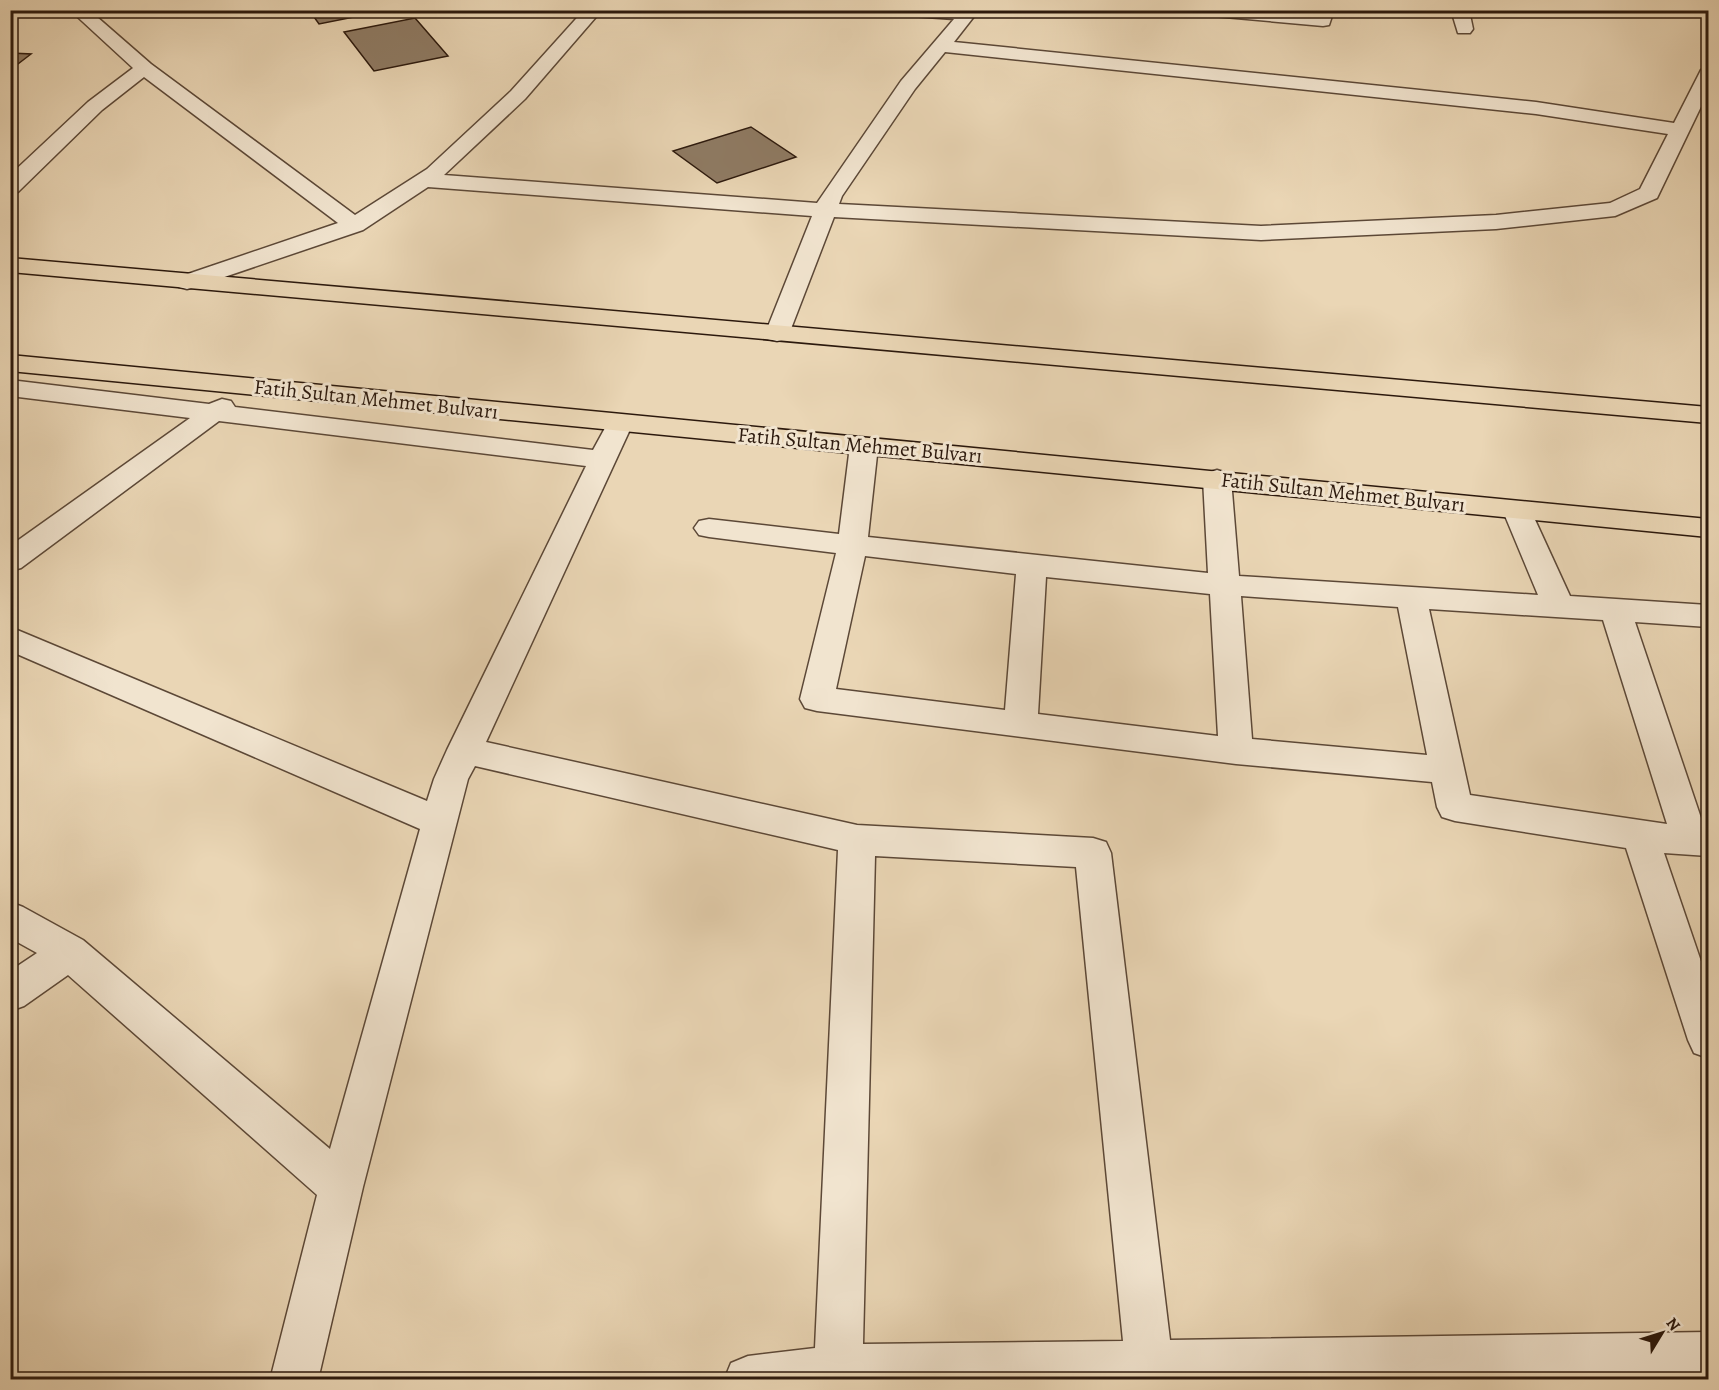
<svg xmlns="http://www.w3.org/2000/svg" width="1719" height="1390" font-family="Alegreya,serif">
<rect width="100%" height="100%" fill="#ead6b5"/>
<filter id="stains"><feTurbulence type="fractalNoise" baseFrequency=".00333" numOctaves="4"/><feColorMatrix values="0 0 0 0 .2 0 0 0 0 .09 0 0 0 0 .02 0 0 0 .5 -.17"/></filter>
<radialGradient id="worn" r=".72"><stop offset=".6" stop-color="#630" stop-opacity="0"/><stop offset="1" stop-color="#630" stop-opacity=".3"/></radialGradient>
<g fill="#8f7b64" stroke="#2c190d" stroke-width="1.5">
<path d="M309,10h74l1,1 -65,13z"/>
<path d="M415,18l33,38 -74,15 -30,-39z"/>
<path d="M10,53l21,1 -21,16z"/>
<path d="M751,127l45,30 -79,26 -44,-32z"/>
</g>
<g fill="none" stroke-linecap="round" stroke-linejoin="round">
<defs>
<g id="minor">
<path d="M70,10h19l62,54 204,151 72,-46 84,-78 73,-81h18l-77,89 -81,76 373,28 84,-122 53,-62 -57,-4 -8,-5h90l-25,32 582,60 138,21 25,-49 2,-4 7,-2v24l-51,106 -42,18 -119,13 -235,11 -427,-23 -45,117 -3,5 -9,2 -9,-2 -3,-5 47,-118 -384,-29 -65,43 -168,57 -8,2 -8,-2 -4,-5 4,-5 159,-54 -194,-146 -42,33 -84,82 -8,1v-18l78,-73 45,-34zM945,52l591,62 132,20 -28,55 -30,14 -114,12 -235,11 -422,-22 3,-8 73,-107z"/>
<path d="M1194,10h71l50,5 1,-5h18l-5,15 -6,1 -121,-11z"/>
<path d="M1451,10h18l4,19 -3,4h-12z"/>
<path d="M10,380l199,24 13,-5 9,2 4,6 358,43 18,-33 9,-2 9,2 4,6 -147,319 371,83 236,13 13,4 5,11 59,487 538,-8v48h-984l7,-17 17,-7 67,-8 23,-498 -363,-84 -7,13 -105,408 -45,193h-48l47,-185 -249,-220 -44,31 -14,5v-40l27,-18 -27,-15v-36l13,5 60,33 247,209 90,-320 -410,-178v-24l417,174 7,-22 13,-29 139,-284 -367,-45 -198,147 -11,3v-25l180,-128 -180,-22zM875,856l201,11 47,474 -260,3z"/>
<path d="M864,438l10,2 4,6 -10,91 340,36 -5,-94 4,-6 10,-3 10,3 4,6 8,97 299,19 -35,-84 4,-6 10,-3 10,3 4,6 39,85 138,9v22l-73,-5 69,205 4,1v28l-44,-3 44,129v76l-14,-5 -6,-13 -62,-192 -171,-27 -13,-4 -5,-10 -5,-25 -196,-18 -419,-53 -12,-3 -5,-9 36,-146 -127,-16 -10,-2 -5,-7 5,-7 10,-2 130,15 11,-88 4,-6zM865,556l151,18 -11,136 -169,-21zM1046,577l164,17 8,142 -180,-22zM1241,596l157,11 29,148 -175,-16zM1429,609l174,11 64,204 -197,-29z"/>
</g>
<g id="highway">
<path d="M10,258l1698,149v16l-1698,-151z"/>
<path d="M10,355l1698,164v18l-1698,-166z"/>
</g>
</defs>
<use href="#minor" stroke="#5c4837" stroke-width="3"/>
<use href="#highway" stroke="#2c190d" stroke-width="3"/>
<use href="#minor" fill="#f1e4cf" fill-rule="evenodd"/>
<use href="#highway" fill="#ead6b5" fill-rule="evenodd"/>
</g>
<g text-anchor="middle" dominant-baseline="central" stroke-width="6" stroke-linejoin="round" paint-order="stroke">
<g font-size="21" fill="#2c190d" stroke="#f1e4cf">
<text transform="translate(376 399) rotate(6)">Fatih Sultan Mehmet Bulvarı</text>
<text transform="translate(860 445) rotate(5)">Fatih Sultan Mehmet Bulvarı</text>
<text transform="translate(1343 492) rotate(6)">Fatih Sultan Mehmet Bulvarı</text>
</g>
</g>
<rect width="1719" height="1390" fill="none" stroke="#ead6b5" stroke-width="36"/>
<rect x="12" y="12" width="1695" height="1366" fill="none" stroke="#2c190d" stroke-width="3"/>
<rect x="18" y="18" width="1683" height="1354" fill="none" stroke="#2c190d" stroke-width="1.5"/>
<g transform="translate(1662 1333) rotate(52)" stroke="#f1e4cf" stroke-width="4.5" paint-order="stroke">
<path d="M0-4.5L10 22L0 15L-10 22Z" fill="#2c190d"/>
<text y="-9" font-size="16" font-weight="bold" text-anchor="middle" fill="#2c190d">N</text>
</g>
<rect width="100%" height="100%" filter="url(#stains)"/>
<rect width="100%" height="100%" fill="url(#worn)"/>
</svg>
